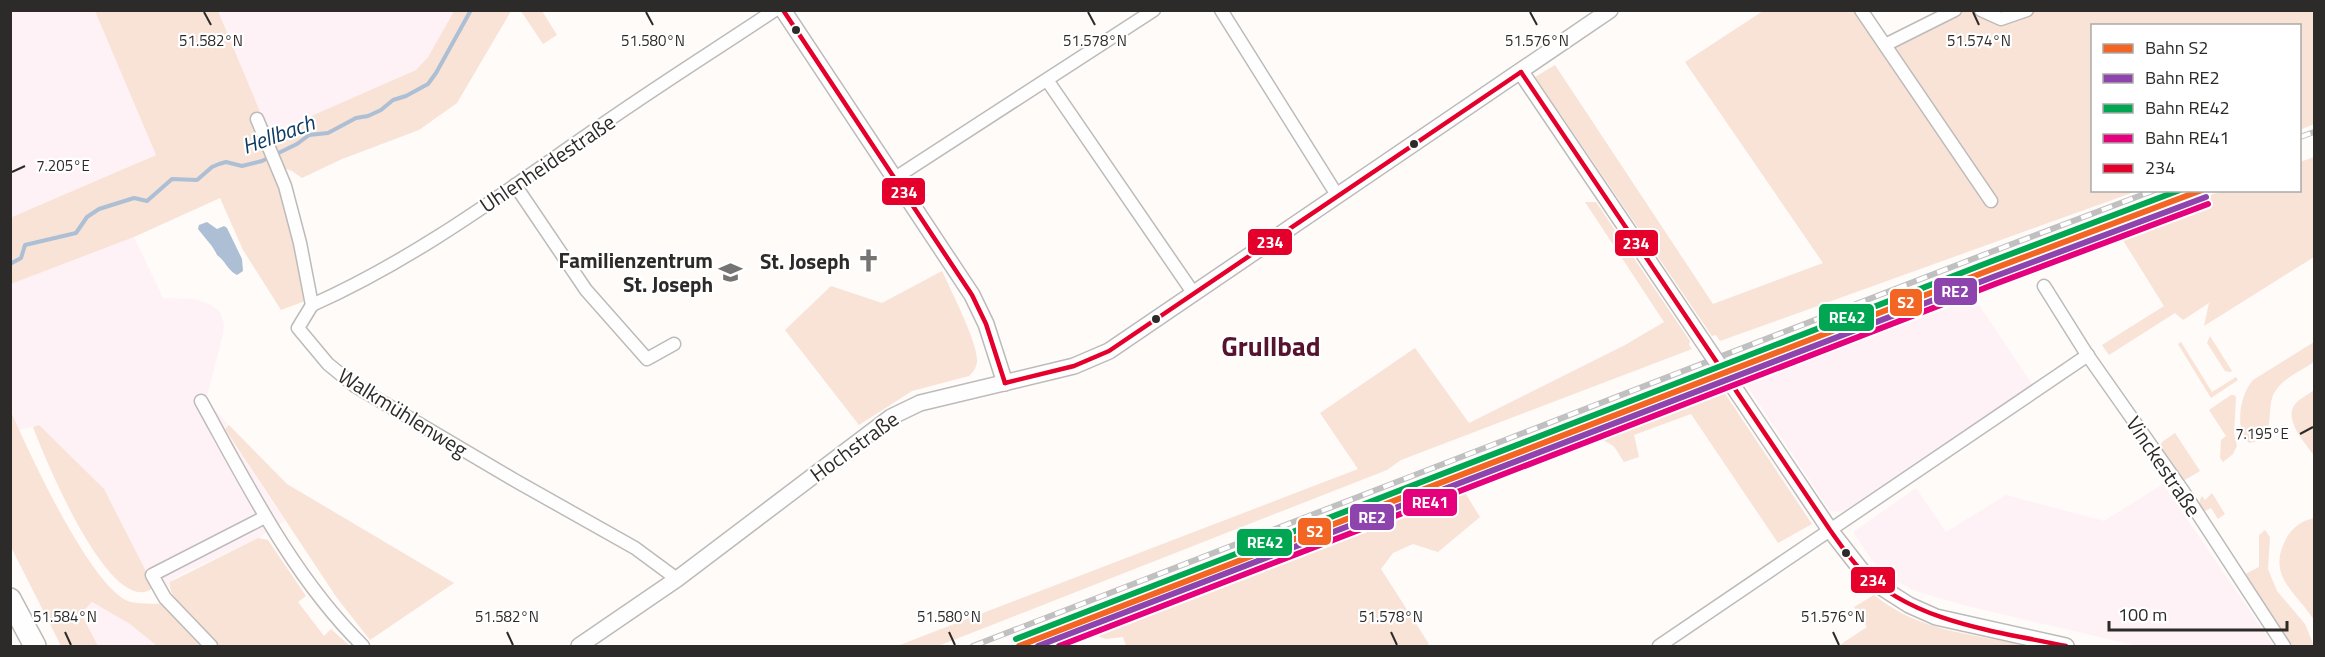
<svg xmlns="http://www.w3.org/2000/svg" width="2325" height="657" font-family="'Titillium Web',sans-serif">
<rect width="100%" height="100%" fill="#fefbf9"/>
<g fill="#fff2f6">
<path d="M10,11h444l-26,46 -12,13 -52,24 -96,41 -8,-25 -248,107z"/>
<path d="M134,237l29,61 32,1 16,6 9,7 4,12 -1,10 -17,66 23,25 -4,4 60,92 -27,17 -78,37 -10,7 -1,6 -15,-1 -115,-162 -20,5 -8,-21v-125z"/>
<path d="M1967,287l65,97 -190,128 -12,-1 -91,-137z"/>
<path d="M2163,484l111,162h-136l-175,-41 -48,-14 -23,-12 -21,-20 -18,-27 63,-44 30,44 60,-37 98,26z"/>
<path d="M92,602l38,22 27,22h-59l-17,-34z"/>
</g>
<g fill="#f8e3d6">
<path d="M2027,10l287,1v113l-14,6v-104h-208v164l45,1 -417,150 -4,-6 -4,1 -177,-259 20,-12 158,239 110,-41 -138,-201 78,-51h98l24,34 70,-34h26l20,8z"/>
<path d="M95,11h123l43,103 -9,3 25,59 18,67 10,58 -24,9 -38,-60 -23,-52 -86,39 -123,47 -1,-70 2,3 144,-62z"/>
<path d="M454,11h57l-54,92 -38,27 -77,29 -40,19 -10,-7 -11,-4 -13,-32 148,-65 12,-13z"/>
<path d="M521,11h21l15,24 -14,9z"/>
<path d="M2314,157v100l-110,69 5,-23 -26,17 -8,-7 -66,42 -7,-10 62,-39 -48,-77 106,-38 78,-1v-28z"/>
<path d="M1585,202h11l94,139 -1,4 3,4 -291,111 -14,10 -449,176h-41l461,-177 -38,-56 95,-65 54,75 156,-78 39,-23z"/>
<path d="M942,271c9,20 35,70 35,89 0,7 -3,11 -8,16l-57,15 -53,34 -74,-95 46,-44 51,17z"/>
<path d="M2210,336l22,35 -2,1 -5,-1 -18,-28z"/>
<path d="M2181,342l31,50 24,-15 2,3 -27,18 -33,-54z"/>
<path d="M2314,342v20c-12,8 -30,16 -38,28 -13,18 4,49 -27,53 -15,-13 -9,-49 4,-63z"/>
<path d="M1718,383l94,141 -34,19 -87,-129 -57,21 5,22 -15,5c-3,-4 -6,-10 -9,-14 -7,-8 -16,-6 -19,-18z"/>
<path d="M2314,390v66c-9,-14 -34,-39 -16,-55 5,-4 11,-7 16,-11z"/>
<path d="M2231,395h3l2,2 -2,36 3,13 -4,8 -10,8 -3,-4 1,-18 5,-4 -17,-26z"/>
<path d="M10,409c17,40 80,177 118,192 11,4 26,2 37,3l35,42h-43l-27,-22 -38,-22 -11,11 17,33h-37l-50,-99z"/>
<path d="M39,425l65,64 50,98c-42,37 -111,-133 -121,-160z"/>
<path d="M229,425l58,59 167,99 -84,57 -33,-42 -112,-169z"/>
<path d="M2175,433l25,38 -17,10 -23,-35 2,-4z"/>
<path d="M1459,483l21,34 -42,35 -25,-8 -20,9 -12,16 48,75 -4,2h-299l-3,-9 -17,2 -11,-4 -5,-10z"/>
<path d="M2212,493l13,21 -7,5 -7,-11 -8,4c-4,-5 -5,-10 -1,-16l3,4z"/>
<path d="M2314,518v102c-17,-27 -47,-43 -29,-79 6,-13 16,-20 29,-23z"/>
<path d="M2265,530l5,7 -2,32 9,22 28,33 9,22h-23l-46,-70 2,-3 12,-6v-32z"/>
<path d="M258,538l10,2 38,56 -8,6 26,34 7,-7 19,17h-133c-13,-11 -50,-45 -47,-64z"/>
<path d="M1874,595c45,37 100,39 155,51h-191l29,-19 -13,-20z"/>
</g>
<path fill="#acbfd4" d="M207,222l10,7 7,-3 3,2 15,31 1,12 -6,4c-10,-5 -11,-14 -20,-20 -3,-8 -13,-18 -19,-26l1,-4z"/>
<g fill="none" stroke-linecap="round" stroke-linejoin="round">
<path stroke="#acbfd4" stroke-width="4" d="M10,264l11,-6 4,-13 51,-12 11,-16 12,-8 35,-11 13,3 25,-22 25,1 15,-13 7,-3 7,-2 16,4 20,-5 35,-17 12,-9 19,-2 28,-15 12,-2 13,-6 12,-10 13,-4 22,-12 8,-11 35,-63"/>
<defs>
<g id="minor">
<path d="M1221,10l116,185"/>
<path d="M1861,10l130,191"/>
<path d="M1981,10l20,9 26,-9"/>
<path d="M1885,45l70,-35"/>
<path d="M1047,80l147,214"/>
<path d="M257,119l28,67 15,57 12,62 -14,23 30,36 27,22 161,95 119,67 42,31"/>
<path d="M895,178l259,-168"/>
<path d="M515,185l71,105 61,69 27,-15"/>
<path d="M2044,286l42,67 97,138 101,155"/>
<path d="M312,305c99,-44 186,-108 274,-169 62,-44 126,-84 189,-126"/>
<path d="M201,401c47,85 92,176 162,245"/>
<path d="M211,646l-46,-48 -13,-23 113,-58"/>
<path d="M1659,646l429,-291"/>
</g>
<g id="tertiary">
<path d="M783,10l189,285 14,29 19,59"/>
<path d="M1521,72l181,268"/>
<path d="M1729,380l101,150 32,41 22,18 25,16 27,12 130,29"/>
<path d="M579,646l98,-67 214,-162 29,-14 154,-37 35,-15 501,-341"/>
</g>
<path id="motorway" d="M10,599l25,47"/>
</defs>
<use href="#minor" stroke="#bdbbb9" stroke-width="15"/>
<use href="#tertiary" stroke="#bdbbb9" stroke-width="18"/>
<use href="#motorway" stroke="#bdbbb9" stroke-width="24"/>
<use href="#minor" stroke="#fffefe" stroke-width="12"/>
<use href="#tertiary" stroke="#fffefe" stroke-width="15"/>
<use href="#motorway" stroke="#fffefe" stroke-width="21"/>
<defs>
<g id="rail">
<path d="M2300,137l14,-5"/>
<path d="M973,646l997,-386 185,-70"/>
</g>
</defs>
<use href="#rail" stroke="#c1c0c0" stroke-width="6"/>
<use href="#rail" stroke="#fff" stroke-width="4" stroke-dasharray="11" stroke-linecap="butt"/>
<defs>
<path id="tertiary-bridge" d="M1702,340l27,40"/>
</defs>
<use href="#tertiary-bridge" stroke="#bdbbb9" stroke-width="18" stroke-linecap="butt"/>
<use href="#tertiary-bridge" stroke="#fffefe" stroke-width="15"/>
<defs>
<g id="bus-1">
<path d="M783,10l189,285 14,29 19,59"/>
<path d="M1521,72l309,458c10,14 19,28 31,40 54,53 134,61 205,76"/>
<path d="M1005,383l69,-17 35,-15 412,-279"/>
</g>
</defs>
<use href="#bus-1" stroke="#fff" stroke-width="9"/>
<use href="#bus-1" stroke="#e4002b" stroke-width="4.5"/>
<defs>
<path id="rail-1" d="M1019,646l971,-376 212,-80"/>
<path id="rail-2" d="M1038,646l955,-369 213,-80"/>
<path id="rail-3" d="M1016,639l971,-376 193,-73"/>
<path id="rail-4" d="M1059,646l936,-362 213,-80"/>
</defs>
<use href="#rail-1" stroke="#fff" stroke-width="10"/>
<use href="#rail-2" stroke="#fff" stroke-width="10"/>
<use href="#rail-3" stroke="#fff" stroke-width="10"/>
<use href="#rail-4" stroke="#fff" stroke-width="10"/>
<use href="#rail-1" stroke="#f26522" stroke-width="6"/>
<use href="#rail-2" stroke="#8e44ad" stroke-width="6"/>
<use href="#rail-3" stroke="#00a651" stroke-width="6"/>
<use href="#rail-4" stroke="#e5007d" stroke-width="6"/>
</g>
<path fill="none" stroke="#2d2b29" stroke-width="2" d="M204,12l7,13M646,12l7,13M1088,12l7,13M1530,12l7,13M1973,12l6,13M12,172l13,-6M2300,434l13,-7M65,632l6,13M507,632l6,13M949,632l6,13M1391,632l6,13M1833,632l6,13"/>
<defs>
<symbol id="church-bare" viewBox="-9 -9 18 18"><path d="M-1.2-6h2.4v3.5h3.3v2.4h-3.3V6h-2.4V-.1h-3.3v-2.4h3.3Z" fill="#767472" stroke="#fff" stroke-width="2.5" paint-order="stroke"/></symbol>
<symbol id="school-bare" viewBox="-9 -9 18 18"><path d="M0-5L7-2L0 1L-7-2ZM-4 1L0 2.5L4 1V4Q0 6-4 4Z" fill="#767472" stroke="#fff" stroke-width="2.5" paint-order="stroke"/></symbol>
</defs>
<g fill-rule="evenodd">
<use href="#church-bare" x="852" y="244" width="33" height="33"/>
<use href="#school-bare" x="714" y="256" width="33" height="33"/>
</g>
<g fill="#2d2b29" stroke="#fff" stroke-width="2">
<circle cx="796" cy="30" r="5"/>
<circle cx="1414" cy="144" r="5"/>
<circle cx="1156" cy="319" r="5"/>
<circle cx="1846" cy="553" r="5"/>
</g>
<g text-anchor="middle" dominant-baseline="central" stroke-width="4.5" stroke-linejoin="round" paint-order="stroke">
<g font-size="21" fill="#2d2b29" stroke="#fff">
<text transform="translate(547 163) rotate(-34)">Uhlenheidestraße</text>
<text transform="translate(403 412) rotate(32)">Walkmühlenweg</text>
<text transform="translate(854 446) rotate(-36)">Hochstraße</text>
<text transform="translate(2164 466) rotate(56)">Vinckestraße</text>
</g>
<g font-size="21" font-weight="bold" fill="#2d2b29" stroke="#fff" text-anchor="end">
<text x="713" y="260">Familienzentrum<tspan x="713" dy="24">St. Joseph</tspan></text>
<text x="850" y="261">St. Joseph</text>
</g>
<g font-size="22" font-style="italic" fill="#0e3b63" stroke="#fff">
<text transform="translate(278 134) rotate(-20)">Hellbach</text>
</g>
<g font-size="27" font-weight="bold" fill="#56132e" stroke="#fff">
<text x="1271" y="345">Grullbad</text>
</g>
</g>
<g font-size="15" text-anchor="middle" fill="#2d2b29" stroke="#fff" stroke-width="4.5" stroke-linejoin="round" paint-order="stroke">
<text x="1979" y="46">51.574°N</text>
<text x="211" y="46">51.582°N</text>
<text x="653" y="46">51.580°N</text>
<text x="1095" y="46">51.578°N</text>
<text x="1537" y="46">51.576°N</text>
<text x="63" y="171">7.205°E</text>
<text x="2262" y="439">7.195°E</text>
<text x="65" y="622">51.584°N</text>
<text x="507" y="622">51.582°N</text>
<text x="949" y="622">51.580°N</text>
<text x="1391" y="622">51.578°N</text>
<text x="1833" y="622">51.576°N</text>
</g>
<g stroke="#fff" stroke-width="2">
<rect x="881" y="177" width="45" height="29" rx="6" fill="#e4002b"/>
<rect x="1247" y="228" width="46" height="28" rx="6" fill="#e4002b"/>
<rect x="1614" y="229" width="45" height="28" rx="6" fill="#e4002b"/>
<rect x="1933" y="277" width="45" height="29" rx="6" fill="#8e44ad"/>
<rect x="1889" y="288" width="34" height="29" rx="6" fill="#f26522"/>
<rect x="1818" y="303" width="57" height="29" rx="6" fill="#00a651"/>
<rect x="1402" y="488" width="56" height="29" rx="6" fill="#e5007d"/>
<rect x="1349" y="503" width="46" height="28" rx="6" fill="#8e44ad"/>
<rect x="1297" y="517" width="35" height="29" rx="6" fill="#f26522"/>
<rect x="1236" y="528" width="57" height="29" rx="6" fill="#00a651"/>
<rect x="1850" y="566" width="46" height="28" rx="6" fill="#e4002b"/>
</g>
<g font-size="16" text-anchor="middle" font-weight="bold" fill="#fff">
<text x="904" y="198">234</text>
<text x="1270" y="248">234</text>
<text x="1636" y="249">234</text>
<text x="1955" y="297">RE2</text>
<text x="1906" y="308">S2</text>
<text x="1847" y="323">RE42</text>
<text x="1430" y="508">RE41</text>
<text x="1372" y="523">RE2</text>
<text x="1315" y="537">S2</text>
<text x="1265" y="548">RE42</text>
<text x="1873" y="586">234</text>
</g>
<rect width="2325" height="657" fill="none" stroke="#2d2b29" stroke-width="24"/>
<rect x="2091" y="24" width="210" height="168" fill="#ffffff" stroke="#abaaa9" stroke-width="1.5"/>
<rect x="2103" y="44" width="30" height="9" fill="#f26522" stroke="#abaaa9" stroke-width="1.5"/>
<text x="2145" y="54" font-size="18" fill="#2d2b29">Bahn S2</text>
<rect x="2103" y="74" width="30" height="9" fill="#8e44ad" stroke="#abaaa9" stroke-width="1.5"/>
<text x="2145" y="84" font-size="18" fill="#2d2b29">Bahn RE2</text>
<rect x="2103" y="104" width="30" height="9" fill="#00a651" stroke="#abaaa9" stroke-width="1.5"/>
<text x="2145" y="114" font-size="18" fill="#2d2b29">Bahn RE42</text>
<rect x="2103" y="134" width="30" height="9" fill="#e5007d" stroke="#abaaa9" stroke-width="1.5"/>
<text x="2145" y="144" font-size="18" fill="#2d2b29">Bahn RE41</text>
<rect x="2103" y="164" width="30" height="9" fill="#e4002b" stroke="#abaaa9" stroke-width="1.5"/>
<text x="2145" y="174" font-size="18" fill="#2d2b29">234</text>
<path d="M2109 621v9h178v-9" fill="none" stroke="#2d2b29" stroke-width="3"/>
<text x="2118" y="621" font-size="18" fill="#2d2b29" stroke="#ffffff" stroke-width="4.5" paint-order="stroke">100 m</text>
</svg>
